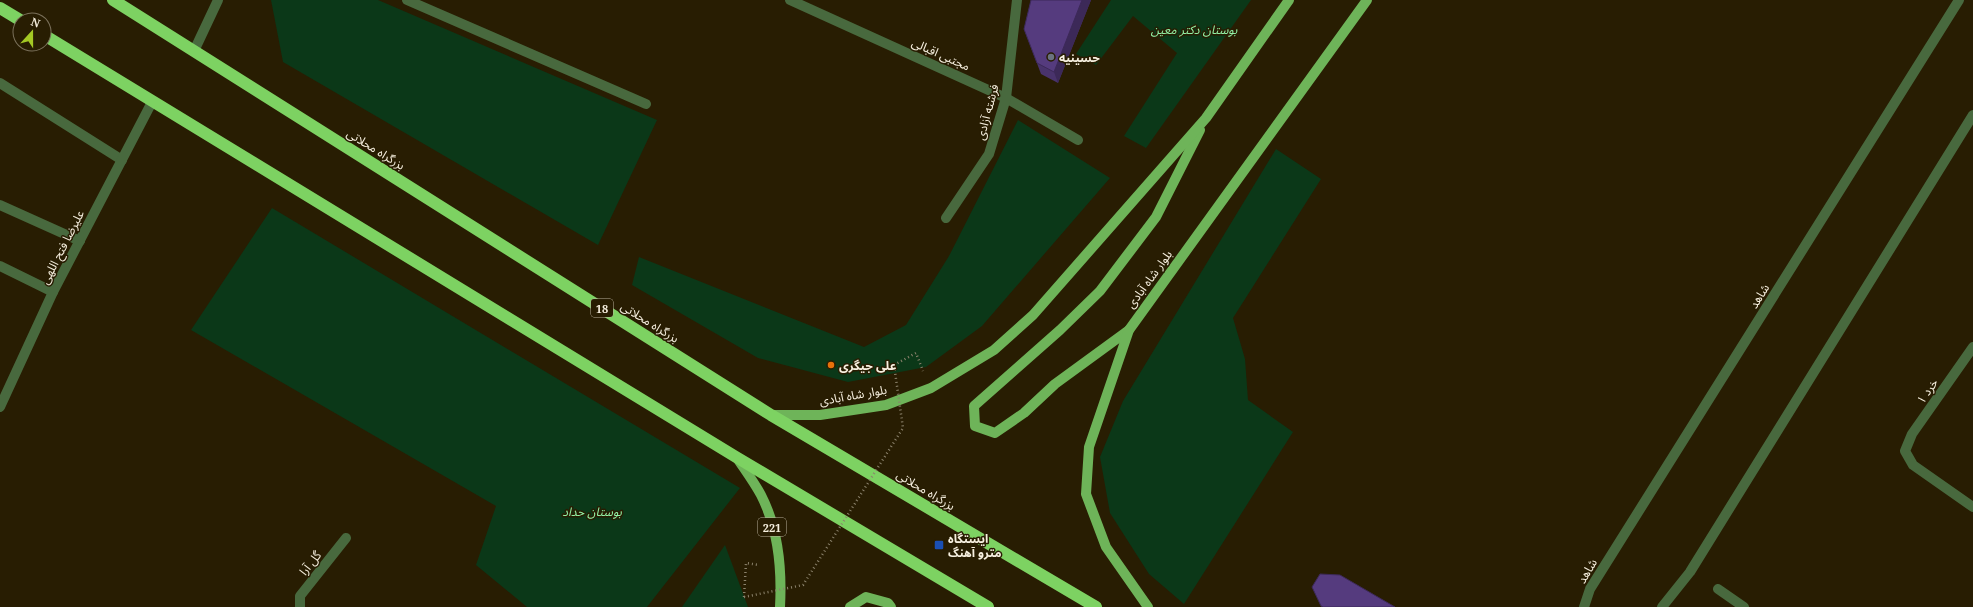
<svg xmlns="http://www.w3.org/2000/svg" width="1973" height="607" font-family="'Noto Serif','Noto Sans Arabic',serif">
<rect width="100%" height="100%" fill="#281d02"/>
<g fill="#0b3818">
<path d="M271,0h107l279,120 -59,125 -315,-183z"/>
<path d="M1111,0h140l-105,148 -22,-12 53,-83 -44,-37 -37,49 -20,-11z"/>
<path d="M1018,120l92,58 -128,148 -56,41 -78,15 -90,-24 -126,-73 7,-28 225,90 42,-22 43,-69z"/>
<path d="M1276,149l45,30 -88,139 12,41 3,41 45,32 -109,172 -35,-30 -39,-61 -10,-56 23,-56z"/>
<path d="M272,208l468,280 -93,119h-120l-51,-42 20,-59 -305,-176z"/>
<path d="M725,545l23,62h-66z"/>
</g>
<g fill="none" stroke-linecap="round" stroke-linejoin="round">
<g stroke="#8c836d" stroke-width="2.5" stroke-dasharray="1 3" stroke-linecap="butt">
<path d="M894,365l22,-12 7,18"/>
<path d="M744,597l2,-34 13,2"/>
</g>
<g stroke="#48693e" stroke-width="10">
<path d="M407,0l239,104"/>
<path d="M790,0l216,98 72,42"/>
<path d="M194,51l24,-51"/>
<path d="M0,83l122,77"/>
<path d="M0,205l80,36"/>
<path d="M946,218l43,-64 17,-56 11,-98"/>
<path d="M0,266l53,26"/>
<path d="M1973,347l-61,87 -7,17 8,14 60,42"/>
<path d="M0,407l53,-115 99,-190"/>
<path d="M1718,589l26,18"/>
<path d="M300,607v-11l46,-58"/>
<path d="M1584,607l6,-18 369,-589"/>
<path d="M1662,607l28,-35 283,-457"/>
</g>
<g stroke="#6eb459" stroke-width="10">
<path d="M1129,330l-74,54 -31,29 -29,20 -20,-7 -1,-20 86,-76 40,-39 56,-74 44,-87"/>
<path d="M771,415h49l66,-10 45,-17 63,-38 39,-35 173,-197 83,-118"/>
<path d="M737,458c8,12 17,24 24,37 17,33 21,75 19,112"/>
<path d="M850,607l16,-10 22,6 3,4"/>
<path d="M1148,607l-42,-60 -20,-53 3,-47 40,-117 238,-330"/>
</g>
<g stroke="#7dd262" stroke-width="12">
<path d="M113,0l658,415 325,192"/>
<path d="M0,8l20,12"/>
<path d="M44,35l692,422 252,150"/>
</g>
<path stroke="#8c836d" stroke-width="2.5" stroke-dasharray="1 3" stroke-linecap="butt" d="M744,597l59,-12 100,-157 -9,-63"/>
</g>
<path fill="#49336c" d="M1031,0h60l-33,83 -17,-9 -17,-45z"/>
<path fill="#3c2958" d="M1082,0h9l-33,83 -4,-11z"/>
<g fill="#553b7e" stroke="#3c2958">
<path d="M1031,0h51l-28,72 -17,-9 -13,-34z"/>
<path d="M1320,574l20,1 55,32h-72l-2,-1 -9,-19z"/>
</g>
<circle fill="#6b7280" stroke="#281d02" stroke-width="1.5" cx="1051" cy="57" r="4"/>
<circle fill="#e8710a" stroke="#281d02" stroke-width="1.5" cx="831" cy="365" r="4"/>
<rect fill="#1a4fb4" stroke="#281d02" stroke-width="1.5" x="934" y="540" width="10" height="10" rx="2"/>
<g text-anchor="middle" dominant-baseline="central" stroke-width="3" stroke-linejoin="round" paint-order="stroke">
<g fill="#281d02" stroke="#b9b19d" stroke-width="1">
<rect x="591" y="299" width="22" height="18" rx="3"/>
<rect x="758" y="518" width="28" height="18" rx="3"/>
</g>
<g font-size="11" font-weight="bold" fill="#f7f0e0">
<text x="602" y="308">18</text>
<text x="772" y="527">221</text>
</g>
<g font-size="12" font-style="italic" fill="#92f2a6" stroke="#281d02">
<text x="1194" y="29">بوستان دکتر معین</text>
<text x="592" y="511">بوستان حداد</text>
</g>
<g font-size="12" fill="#f7f0e0" stroke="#281d02">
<text transform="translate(941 54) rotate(24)">مجتبی اقبالی</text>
<text transform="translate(987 112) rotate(-75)">فرشته آزادی</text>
<text transform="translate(376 149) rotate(32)">بزرگراه محلاتی</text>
<text transform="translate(62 247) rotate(-63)">علیرضا فتح اللهی</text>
<text transform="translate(1149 279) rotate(-54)">بلوار شاه آبادی</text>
<text transform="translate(1759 296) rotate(-58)">شاهد</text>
<text transform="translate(650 322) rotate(32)">بزرگراه محلاتی</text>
<text transform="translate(1927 391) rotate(-55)">خرد ۱</text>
<text transform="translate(853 395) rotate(-10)">بلوار شاه آبادی</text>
<text transform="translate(926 490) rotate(31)">بزرگراه محلاتی</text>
<text transform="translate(310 563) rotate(-51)">گل آرا</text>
<text transform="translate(1587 571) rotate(-60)">شاهد</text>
</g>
<g font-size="12" font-weight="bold" fill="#f7f0e0" stroke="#281d02" text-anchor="start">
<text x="1059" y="57">حسینیه</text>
<text x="839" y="365">علی جیگری</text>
<text x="948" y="538">ایستگاه<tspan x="948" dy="14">مترو آهنگ</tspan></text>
</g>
</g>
<g transform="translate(32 32) rotate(21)"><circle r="19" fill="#281d02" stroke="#7b715b"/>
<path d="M0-3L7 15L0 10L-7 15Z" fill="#a4c824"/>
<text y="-6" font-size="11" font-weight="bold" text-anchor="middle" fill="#f7f0e0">N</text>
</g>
</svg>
